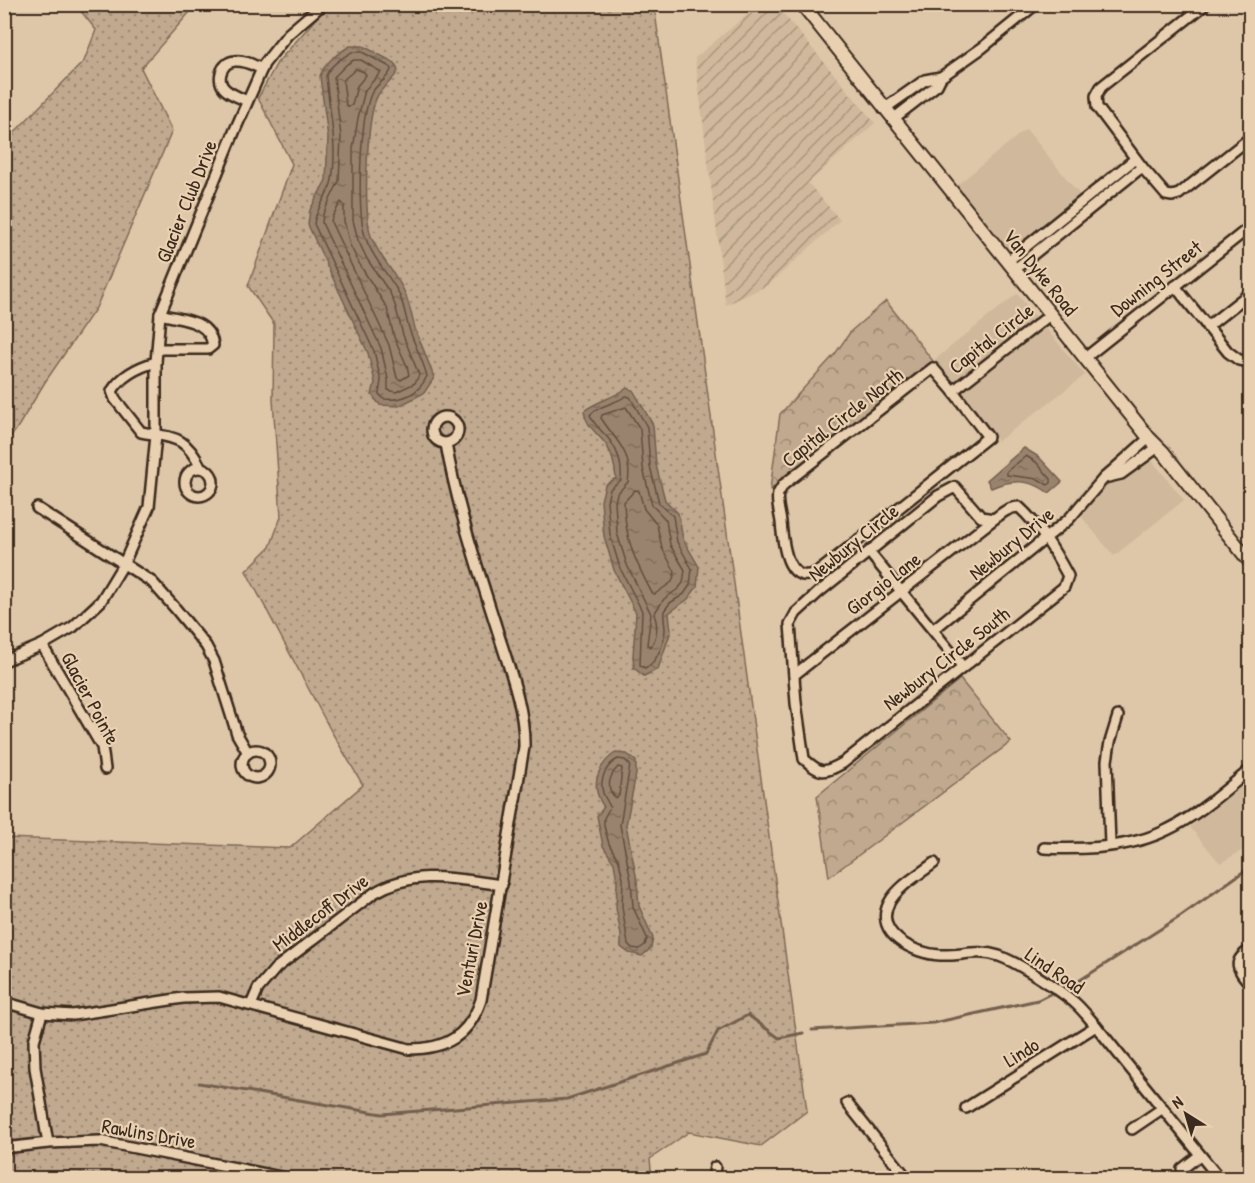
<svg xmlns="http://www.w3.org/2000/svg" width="1255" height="1183" font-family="'Patrick Hand',sans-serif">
<defs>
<pattern id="industrial-furrows" width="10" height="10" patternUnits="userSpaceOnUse" patternTransform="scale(1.5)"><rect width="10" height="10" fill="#cfb89b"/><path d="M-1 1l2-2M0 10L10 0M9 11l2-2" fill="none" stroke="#a9967e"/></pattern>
<pattern id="grass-dots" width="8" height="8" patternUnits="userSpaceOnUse" patternTransform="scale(1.5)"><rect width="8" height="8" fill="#c0a98f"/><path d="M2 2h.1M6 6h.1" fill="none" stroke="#9d8a74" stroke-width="1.8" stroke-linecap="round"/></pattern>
<pattern id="forest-crowns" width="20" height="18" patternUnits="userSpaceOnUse" patternTransform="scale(1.5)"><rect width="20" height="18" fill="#c0a98f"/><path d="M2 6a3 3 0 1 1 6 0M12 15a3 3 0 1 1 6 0" fill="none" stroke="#9d8a74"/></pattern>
<pattern id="water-ripples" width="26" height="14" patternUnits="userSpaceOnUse" patternTransform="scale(1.5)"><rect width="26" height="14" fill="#99836e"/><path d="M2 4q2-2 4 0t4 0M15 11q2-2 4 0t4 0" fill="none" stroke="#7e6b5a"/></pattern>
</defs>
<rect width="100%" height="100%" fill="#dec6a8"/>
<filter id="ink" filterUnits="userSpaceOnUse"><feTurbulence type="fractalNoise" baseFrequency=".0167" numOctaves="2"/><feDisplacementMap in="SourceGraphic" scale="12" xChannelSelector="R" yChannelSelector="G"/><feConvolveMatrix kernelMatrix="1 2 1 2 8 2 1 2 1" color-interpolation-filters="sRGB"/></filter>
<g filter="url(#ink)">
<g fill="#cfb89b">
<path d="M1026,129l54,66 -69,58 -55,-67z"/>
<path d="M1017,294l68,81 -87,66 -65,-80z"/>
<path d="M1137,442l47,58 -70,56 -43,-52 27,-31z"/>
<path d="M1250,779v67l-30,17 -30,-36z"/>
</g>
<path fill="url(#industrial-furrows)" d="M759,5h17l99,118 -67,60 32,37 -72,65 -42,20 -31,-247z"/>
<g fill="url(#grass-dots)" stroke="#7e6a56" stroke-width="1.5">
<path d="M76,5h120l-55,63 31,63 -76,177 -51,74 -29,48 -11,14v-302l79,-81 12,-31z"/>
<path d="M328,5h326l153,1106 -46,35 -72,-14 -39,27 2,19h-647v-340l285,10 73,-63 -32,-54 -85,-160 24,-24 11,-30 -8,-117 1,-76 -26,-38 44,-122 -34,-66 19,-35z"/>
</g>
<g fill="url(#forest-crowns)" stroke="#7e6a56" stroke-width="1.5">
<path d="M886,301l47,60 -163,129 10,-76 55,-60 16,-23z"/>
<path d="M960,679l51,63 -182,135 -12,-81z"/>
</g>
<g fill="url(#water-ripples)" stroke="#735f4e" stroke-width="1.5">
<path d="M350,46h13l32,17 3,8c-5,10 -15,15 -20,24 -12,20 -15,119 -7,141 7,19 22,34 31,51 8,14 9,30 14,44 6,16 13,31 18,47l-10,15 -25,13 -19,-1 -8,-10 3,-13 -7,-29 -60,-128 2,-15 16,-30 2,-42 -8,-62c5,-14 17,-22 30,-30z"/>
<path d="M627,388l6,2 20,35 3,40 9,35 13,13 5,26 16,28 -2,20 -9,12 -19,14 2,18 -13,38 -14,7 -10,-8 -1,-12 3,-43 -22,-43 -10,-34 -3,-35 4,-16 11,-7c-1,-11 -3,-22 -9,-32 -9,-13 -21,-19 -23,-35 13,-10 29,-13 43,-23z"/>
<path d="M1024,448l15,9 23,25 -13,11c-19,-14 -37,-14 -58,-5l-4,-8z"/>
<path d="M615,753l12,1 9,7v13l-10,51 11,55 2,26 14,32 -2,10 -9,8 -13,-3 -8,-6v-12l-5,-27 1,-27 -3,-18 -11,-17 -6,-30 7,-9c-14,-20 -8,-40 11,-54z"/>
</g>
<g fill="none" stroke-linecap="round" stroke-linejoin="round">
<g stroke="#614e3e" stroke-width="1.5">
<path d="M352,52h10l28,15 1,3c-4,10 -15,14 -20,24 -11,26 -15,119 -5,145 7,19 21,34 31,51 8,14 8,29 14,44 5,14 12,27 16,42 -8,18 -25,25 -43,23l-5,-5 2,-13 -7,-30 -60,-127c2,-17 15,-28 18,-44 6,-34 -3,-70 -6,-104 4,-11 16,-18 26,-24z"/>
<path d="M354,60h7l20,12 -16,18 -7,28 -5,31v71l5,20 9,19 23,34 5,12 8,30 16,40 -4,8 -19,9 -8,-2v-11l-7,-31 -59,-125 1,-9 16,-33 2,-44 -7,-60 13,-13z"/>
<path d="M356,69l8,3 2,3 -9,11 -5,19 -3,2 -3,-2 -3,-25z"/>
<path d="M341,202l3,3v16l6,24 10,20 27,43 7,29 13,29 2,9 -8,5 -4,-2 -8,-33 -58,-123 1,-5z"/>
<path d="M626,396l4,1 17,30 3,39 9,37 14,13 4,26 15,27 -2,16 -6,9 -14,9 -6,8c-1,6 1,13 1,19 -1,13 -8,33 -20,38l-5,-3 2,-54 -22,-43 -10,-33 -3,-34 3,-12 11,-9c1,-13 -2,-27 -10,-38 -6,-9 -17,-16 -21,-27 8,-10 25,-11 36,-19z"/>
<path d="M626,407l14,22 3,39 9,37 14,15 4,25 15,25 -2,13 -5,6 -14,10 -10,15c4,10 4,24 -4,33l-3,-3 4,-30 -24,-49 -10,-32 -2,-31 2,-8 11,-12c5,-30 -13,-42 -27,-64l1,-3z"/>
<path d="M1026,456l10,6 15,17v4l-3,2 -10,-6 -31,-4v-4z"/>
<path d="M635,490l4,1 5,18 13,16 5,23 13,24 -3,10 -17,12 -3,-1c-17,-32 -27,-53 -28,-91z"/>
<path d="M618,759l7,1 5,5 -10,60 11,56 2,26 14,31 -2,7 -6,4 -7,-1 -4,-4 -6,-37 1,-28 -4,-18 -10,-17 -5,-18v-8l6,-11c-2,-5 -5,-9 -7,-14 -4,-14 3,-28 15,-34z"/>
<path d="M618,767l4,1 -3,28 -3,2c-11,-9 -7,-22 2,-31z"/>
</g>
<g stroke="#735f4e" stroke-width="3">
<path d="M1065,988l9,-4 107,-68 69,-49"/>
<path d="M812,1030l121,-7 105,-23 12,-6"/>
<path d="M199,1083l183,31 185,-15 139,-45 12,-23 30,-16 31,23 24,-5"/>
</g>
<defs>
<g id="minor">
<path d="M1206,4l-105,83 -5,9 1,11 45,60 24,28 6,1 7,-2 71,-56"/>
<path d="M247,101c-6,-3 -15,-6 -21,-11 -11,-9 -5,-28 9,-29 10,-1 18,4 27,8"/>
<path d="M884,109l41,-29 16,-3"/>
<path d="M893,119l44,-34 4,-8 41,-29 54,-44"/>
<path d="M1008,261l127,-102"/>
<path d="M1015,269l127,-102"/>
<path d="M1175,286l53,66 11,8 11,2"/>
<path d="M1207,327l43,-34"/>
<path d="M158,349h50l5,-4c-4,-26 -32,-25 -53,-31"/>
<path d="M1085,358l165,-131"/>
<path d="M156,362c-18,5 -34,13 -44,29l3,8 26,33c33,6 44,3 60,36"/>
<path d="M933,368l20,23 35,46 -166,132c-34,23 -39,-23 -41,-47 -1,-8 -5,-20 -3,-28 1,-3 4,-6 5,-9z"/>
<path d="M953,391l98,-77"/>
<circle cx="445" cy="430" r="13"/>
<path d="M1149,438l-45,40 17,-4 37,-27"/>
<circle cx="199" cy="482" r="14"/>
<path d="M955,487l26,30 13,2c8,-6 15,-12 25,-12 21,19 36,45 49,69l-4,11 -221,176c-20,11 -22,11 -39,-4l-8,-56 -6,-79 6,-11 23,-21 119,-96z"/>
<path d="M37,508l115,74 23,26 31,38 8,15 23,73 11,19"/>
<path d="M869,552l94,115"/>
<path d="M934,629l135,-110 35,-41"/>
<path d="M42,645l60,102 3,22"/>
<path d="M4,661l38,-16 31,-18 28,-26 23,-38 25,-56 7,-72v-73l4,-48 75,-184 29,-66 24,-30 35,-30"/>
<path d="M794,675l200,-156"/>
<circle cx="256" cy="764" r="14"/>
<path d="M1110,845l-3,-84 3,-19 8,-26"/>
<path d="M1044,848c40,2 87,0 123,-18 31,-15 57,-39 83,-60"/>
<path d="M934,863c-14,11 -36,23 -45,40 -16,31 26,51 51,52 22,1 37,-6 59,1 20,7 59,33 75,46 8,7 15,16 22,24l123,152"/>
<path d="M1250,950c-19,12 -12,19 0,34"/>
<path d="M4,1002l38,11 31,2 110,-17 36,-1 190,52c37,0 60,-13 72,-49l43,-253c1,-41 -16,-81 -28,-121 -19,-60 -39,-120 -50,-182"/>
<path d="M251,1005l7,-16 18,-21 98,-75c41,-25 82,-14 128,-8"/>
<path d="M42,1013l-8,28 1,27 13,75"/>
<path d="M847,1103l60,75"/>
<path d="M966,1108l130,-82"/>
<path d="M1132,1129l31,-21"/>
<path d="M4,1148l44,-5 52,-2 186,37"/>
<path d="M1182,1169l18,-14"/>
<path d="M713,1178l2,-11"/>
</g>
<path id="tertiary" d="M802,4c115,146 231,290 347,434l14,14 87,110"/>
</defs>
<use href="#minor" stroke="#3b2a1e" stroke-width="14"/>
<use href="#tertiary" stroke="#3b2a1e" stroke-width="16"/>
<use href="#minor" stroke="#e9d0b1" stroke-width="9"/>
<use href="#tertiary" stroke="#e9d0b1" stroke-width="12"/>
</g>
</g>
<g text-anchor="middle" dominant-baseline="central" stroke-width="4.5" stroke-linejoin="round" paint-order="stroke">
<g font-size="20" fill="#3b2a1e" stroke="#e9d0b1">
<text transform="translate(186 201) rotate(-68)">Glacier Club Drive</text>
<text transform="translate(1041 272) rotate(51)">Van Dyke Road</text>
<text transform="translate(1156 278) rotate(-38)">Downing Street</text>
<text transform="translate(991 338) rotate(-38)">Capital Circle</text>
<text transform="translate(842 417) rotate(-38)">Capital Circle North</text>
<text transform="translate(853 542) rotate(-39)">Newbury Circle</text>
<text transform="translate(1011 543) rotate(-39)">Newbury Drive</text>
<text transform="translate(883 583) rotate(-38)">Giorgio Lane</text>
<text transform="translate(946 658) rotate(-38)">Newbury Circle South</text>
<text transform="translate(91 698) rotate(62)">Glacier Pointe</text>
<text transform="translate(320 912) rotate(-37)">Middlecoff Drive</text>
<text transform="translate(471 949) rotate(-79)">Venturi Drive</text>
<text transform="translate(1055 970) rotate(34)">Lind Road</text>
<text transform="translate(1021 1052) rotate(-32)">Lindo</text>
<text transform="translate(149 1133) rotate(10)">Rawlins Drive</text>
</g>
</g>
<rect width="1255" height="1183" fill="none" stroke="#e9d0b1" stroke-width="24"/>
<rect x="12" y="12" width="1231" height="1159" fill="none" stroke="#3b2a1e" stroke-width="2" filter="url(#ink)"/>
<g transform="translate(1186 1114) rotate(323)" stroke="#e9d0b1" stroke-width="4.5" paint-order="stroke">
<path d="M0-4.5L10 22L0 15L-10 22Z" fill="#3b2a1e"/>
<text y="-9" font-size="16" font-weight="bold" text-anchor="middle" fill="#3b2a1e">N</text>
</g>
</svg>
